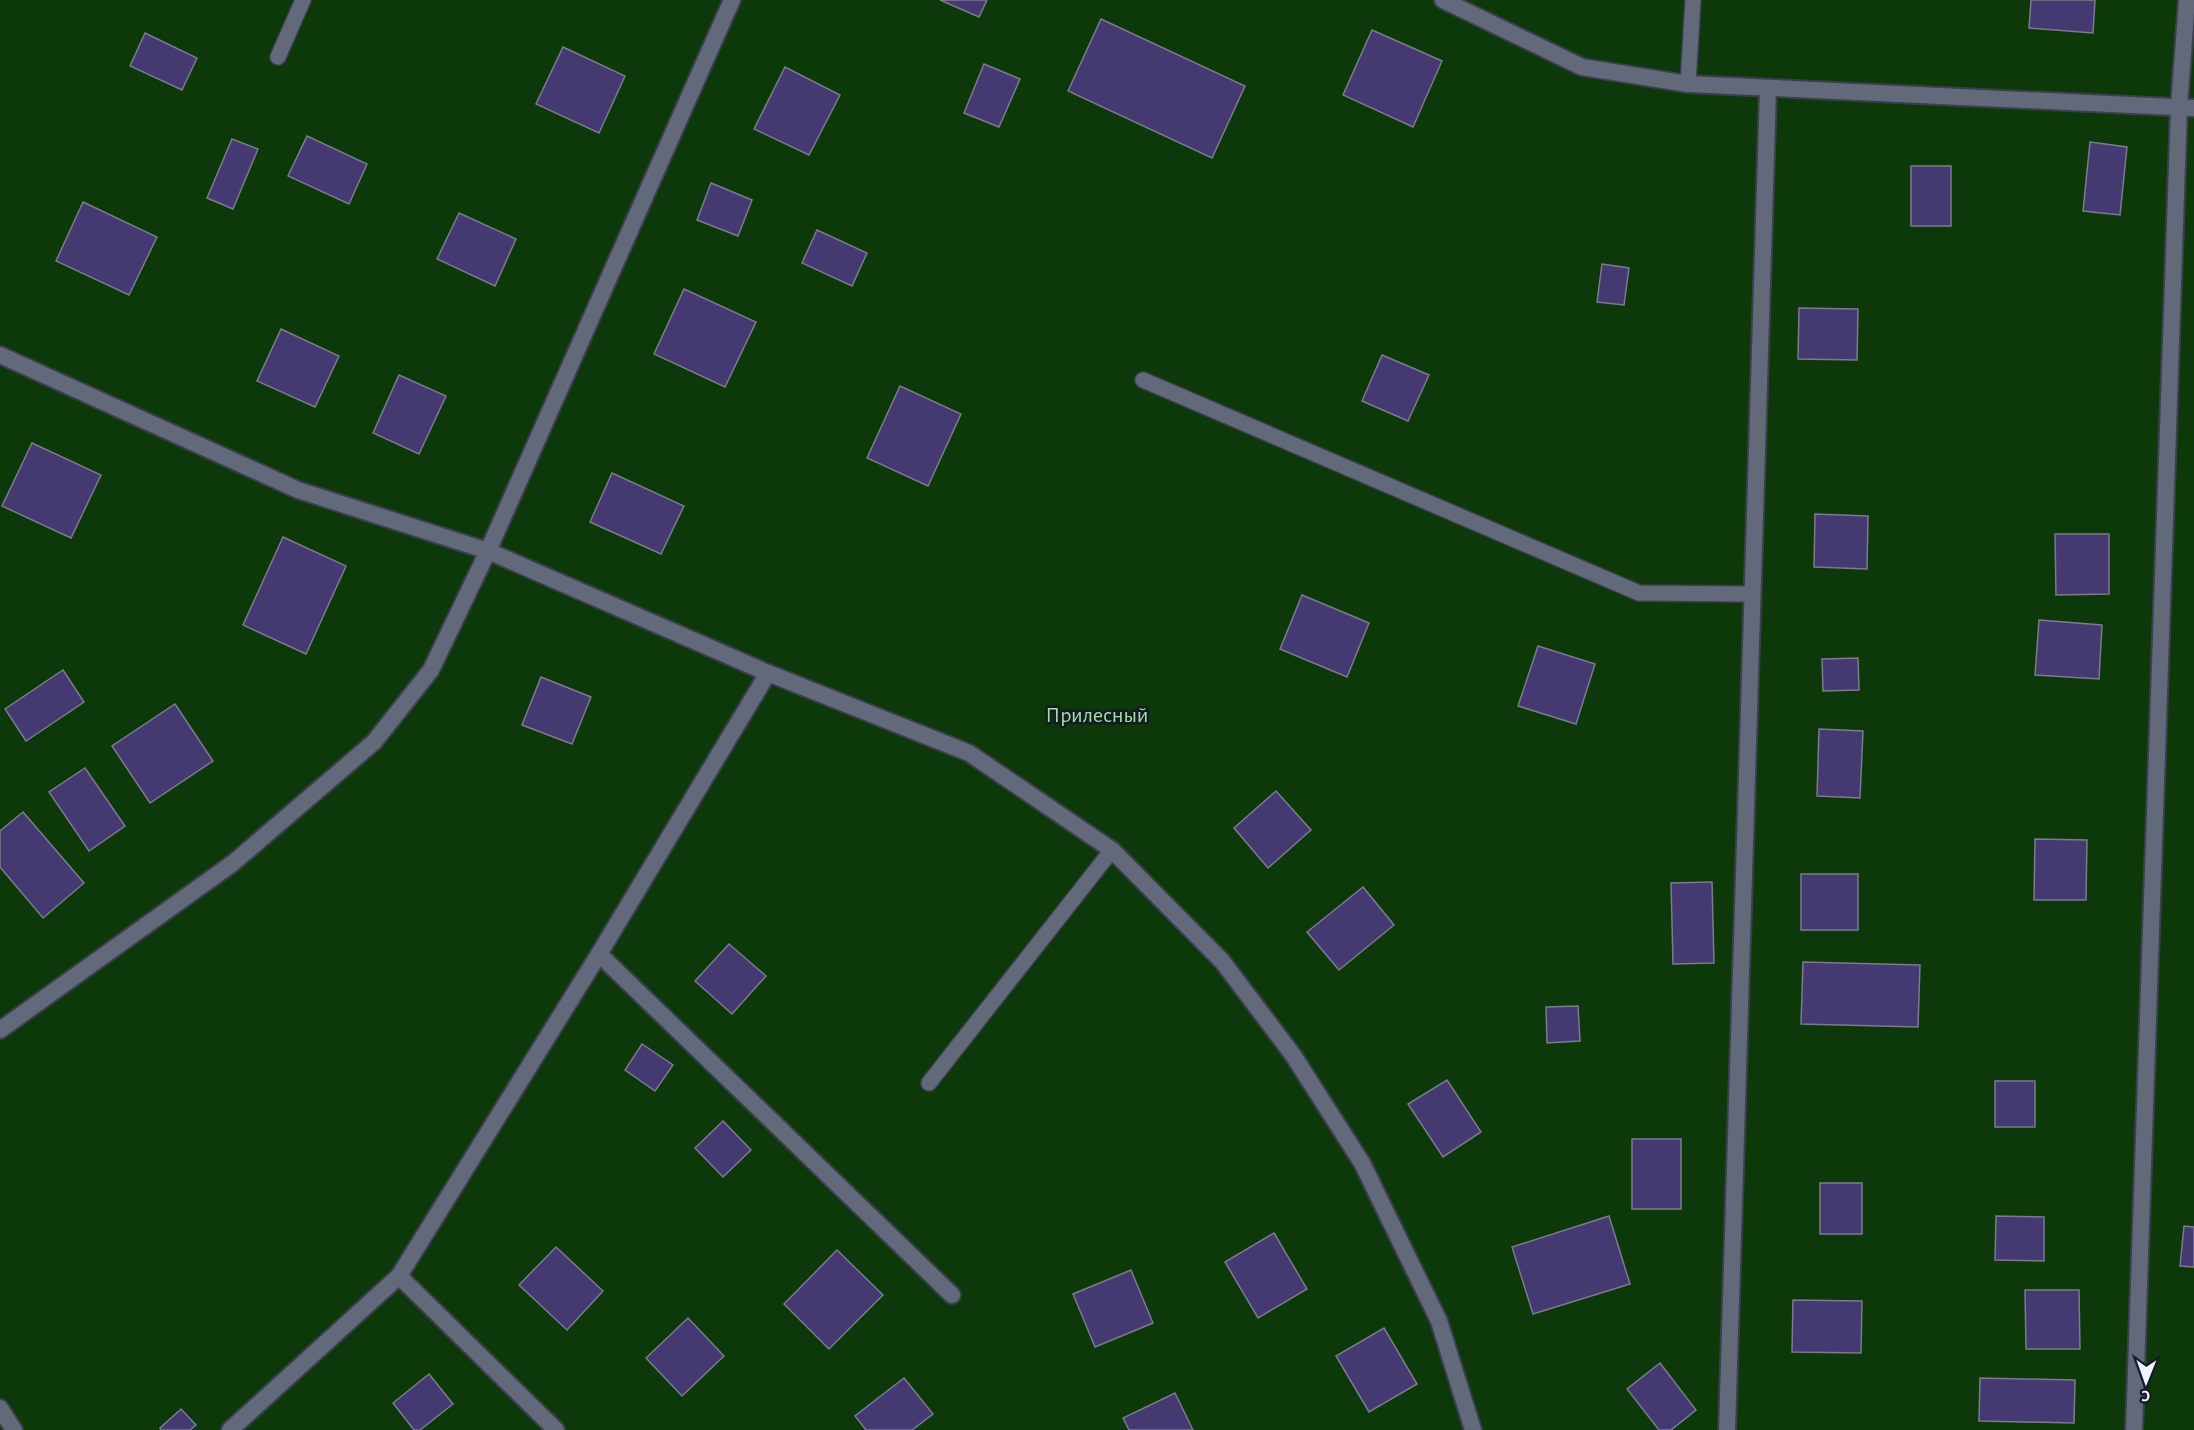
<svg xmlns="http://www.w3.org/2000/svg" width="2194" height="1430" font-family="'Alegreya Sans',sans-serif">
<rect width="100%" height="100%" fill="#1e2332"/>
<rect fill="#0d3809" x="0" y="0" width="2194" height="1430"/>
<g fill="#443a71" stroke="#7c7a8d" stroke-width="1.5">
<path d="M940,0h47l-8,17z"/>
<path d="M2031,0h64l-2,33 -64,-5z"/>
<path d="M1101,19l144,67 -33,72 -144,-67z"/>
<path d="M1372,30l70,31 -29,66 -70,-32z"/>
<path d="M145,33l52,25 -15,32 -52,-24z"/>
<path d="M563,47l62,29 -26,57 -63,-29z"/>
<path d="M984,64l36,15 -21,48 -35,-14z"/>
<path d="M785,67l55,28 -31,60 -55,-26z"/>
<path d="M307,136l60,28 -18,40 -61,-28z"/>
<path d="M232,139l26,10 -25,60 -26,-11z"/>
<path d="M2090,142l37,5 -7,68 -37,-4z"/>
<rect x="1911" y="166" width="40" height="60"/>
<path d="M711,183l41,17 -14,36 -41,-16z"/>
<path d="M83,202l74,35 -28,58 -73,-34z"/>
<path d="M459,213l57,26 -21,47 -58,-27z"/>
<path d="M817,230l50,23 -15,33 -50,-23z"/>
<path d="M1602,264l27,4 -5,37 -27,-3z"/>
<path d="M684,289l72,33 -31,65 -71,-33z"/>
<path d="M1799,308l59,1 -1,51 -59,-1z"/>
<path d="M281,329l58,27 -24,51 -58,-26z"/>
<path d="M1382,355l47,20 -21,46 -46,-20z"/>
<path d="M399,375l47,21 -27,58 -46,-21z"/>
<path d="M900,386l61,28 -33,72 -61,-28z"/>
<path d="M32,443l69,32 -30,63 -69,-32z"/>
<path d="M612,473l72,33 -23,48 -71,-32z"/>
<path d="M1815,514l53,2 -1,53 -53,-2z"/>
<path d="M2055,534h54v60l-53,1z"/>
<path d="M283,537l63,29 -40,88 -63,-29z"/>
<path d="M1302,595l67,28 -22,54 -67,-28z"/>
<path d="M2039,620l63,5 -3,54 -64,-4z"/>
<path d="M1538,646l57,18 -19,60 -58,-18z"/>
<path d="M1858,658l1,32 -36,1 -1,-32z"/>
<path d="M63,670l21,32 -58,39 -21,-32z"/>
<path d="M541,677l50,20 -19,47 -50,-19z"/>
<path d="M175,704l38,57 -63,42 -38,-57z"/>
<path d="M1819,729l44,2 -3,67 -43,-2z"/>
<path d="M85,768l40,58 -36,25 -40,-59z"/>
<path d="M1276,791l35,39 -43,38 -34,-40z"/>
<path d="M23,812l61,71 -41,35 -43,-51v-36z"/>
<path d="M2035,839l52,1 -1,60h-52z"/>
<rect x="1801" y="874" width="57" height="56"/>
<path d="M1712,882l2,81 -41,1 -2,-81z"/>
<path d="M1363,887l31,38 -55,45 -32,-38z"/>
<path d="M729,944l37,32 -34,38 -37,-33z"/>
<path d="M1803,962l117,3 -2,62 -117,-3z"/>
<path d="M1578,1006l2,35 -33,2 -1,-36z"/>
<path d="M642,1044l31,21 -18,26 -30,-21z"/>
<path d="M1447,1080l34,52 -38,25 -35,-53z"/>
<rect x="1995" y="1081" width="40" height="46"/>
<path d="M723,1121l28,29 -28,27 -28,-29z"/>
<rect x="1632" y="1139" width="49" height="70"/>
<rect x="1820" y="1183" width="42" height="51"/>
<path d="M1609,1216l21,68 -97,30 -21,-67z"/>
<path d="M1996,1216l48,1v44l-49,-1z"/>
<path d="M2184,1226l10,1v40l-14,-1z"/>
<path d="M1274,1233l33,56 -49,29 -33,-56z"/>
<path d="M556,1247l47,44 -36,39 -48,-45z"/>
<path d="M837,1250l46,45 -54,54 -45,-45z"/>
<path d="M1131,1270l22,53 -58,24 -22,-53z"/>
<path d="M2025,1290h54l1,59h-54z"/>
<path d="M1793,1300l69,1 -1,52 -69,-1z"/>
<path d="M688,1318l36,38 -42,40 -36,-38z"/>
<path d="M1384,1328l33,56 -48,28 -33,-56z"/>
<path d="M1660,1363l36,47 -25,20h-12l-32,-41z"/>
<path d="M429,1374l24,30 -33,26h-6l-21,-27z"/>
<path d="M904,1378l29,36 -21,16h-46l-11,-14z"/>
<path d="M1980,1378l95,2 -1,43 -95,-2z"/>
<path d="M1175,1393l18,37h-64l-6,-12z"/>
<path d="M181,1409l15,16 -6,5h-29l-1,-2z"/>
</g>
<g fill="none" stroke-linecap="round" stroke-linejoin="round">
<defs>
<g id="service">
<path d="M278,57l25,-57"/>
<path d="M1688,84l5,-84"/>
<path d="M1143,380l496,213 113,1"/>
<path d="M929,1083l183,-233"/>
</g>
<g id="minor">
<path d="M1443,0l139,67 106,17 506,24"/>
<path d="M0,355l298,135 190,61 280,122 201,80 143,97 110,111 71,94 69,108 77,158 34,109"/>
<path d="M599,954l353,341"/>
<path d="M0,1030l233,-167 141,-121 57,-72 57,-119 244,-551"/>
<path d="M399,1276l157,154"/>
<path d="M0,1408l14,22"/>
<path d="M230,1430l169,-154 200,-322 169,-281"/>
<path d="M1727,1430l41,-1341"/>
<path d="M2134,1430l45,-1324 8,-106"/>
</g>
</defs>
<use href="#service" stroke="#3b3f4c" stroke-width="18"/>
<use href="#minor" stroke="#3b3f4c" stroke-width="20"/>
<use href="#service" stroke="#62697b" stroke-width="15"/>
<use href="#minor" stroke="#62697b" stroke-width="16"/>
</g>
<g text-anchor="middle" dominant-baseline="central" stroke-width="5" stroke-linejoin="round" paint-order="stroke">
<g font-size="22" fill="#9fe196" stroke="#141a28">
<text x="1097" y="715">Прилесный</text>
</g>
</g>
<g transform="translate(2146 1382) rotate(181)" stroke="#141a28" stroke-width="4.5" paint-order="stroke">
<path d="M0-4.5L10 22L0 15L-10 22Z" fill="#f0f4fe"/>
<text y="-9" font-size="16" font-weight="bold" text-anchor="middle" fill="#f0f4fe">С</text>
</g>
</svg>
